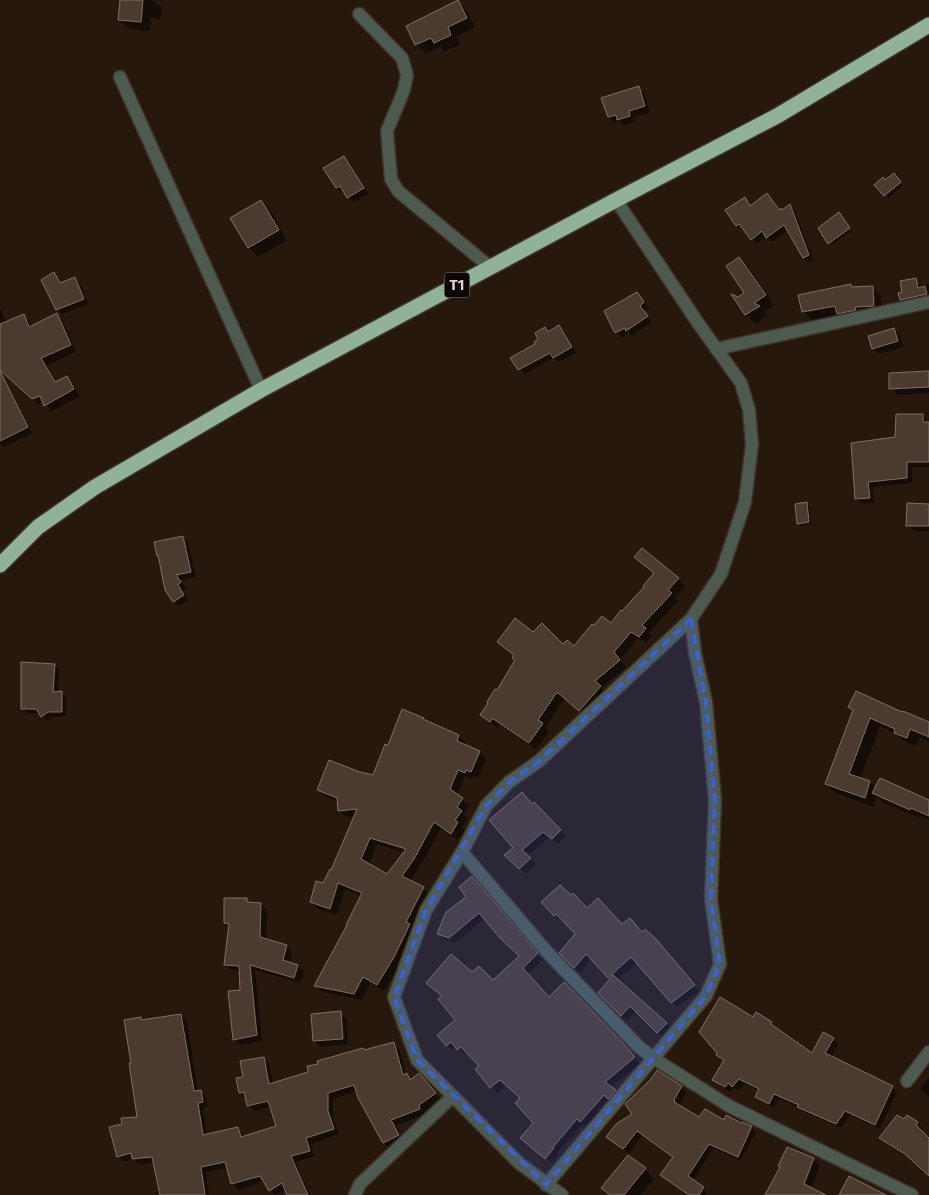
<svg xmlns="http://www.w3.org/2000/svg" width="929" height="1195" font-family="'Fira Sans',sans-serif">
<rect width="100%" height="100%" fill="#27180e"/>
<g fill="#0007" fill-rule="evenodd">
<path d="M121,0h32l9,8 -1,11 -10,-1 -1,13 -21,-2 -10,-10z"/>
<path d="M458,2l9,9 8,16 -19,10 4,7 -16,8 -4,-5 -14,7 -10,-9 -9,-18z"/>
<path d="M638,87l6,6 6,19 -16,5 1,5 -11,3 -4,-4 -5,2 -6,-6z"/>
<path d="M344,157l6,6 18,31 -14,9 -9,-11 -2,1 -6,-6 -13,-18z"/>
<path d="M897,177l6,8 -15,13 -12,-13z"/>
<path d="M745,199l6,7 28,5h3l8,-5 5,5 18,49 -4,2 -5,-5 -16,-27 -16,12 -5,-6 -10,8 -13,-15 -2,1 -5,-5z"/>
<path d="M261,201l9,9 17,30 -29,17 -9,-10z"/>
<path d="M841,216l10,15 -20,14 -2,-2z"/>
<path d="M739,259l10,9 25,37 -10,7 4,3 -12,9 -10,-9 -12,-18 4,1 8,-5z"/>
<path d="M54,274l8,10 13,-5 5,4 8,21 -26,10 -5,-4 -14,-30z"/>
<path d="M915,279l5,7 9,-2v15l-23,5 -5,-5z"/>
<path d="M850,285l3,3 19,-1 9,9 1,18 -36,8 -7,-7 -27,5 -9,-8zM841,303v3l-33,6v-2z"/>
<path d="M637,294l12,14 -5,3 8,11 -20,14 -2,-3 -9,5 -5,-6z"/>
<path d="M0,309l6,14 17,-7 7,6 2,5 25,-12 6,6 13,31 -29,13 9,18 10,-6 7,7 7,12 -28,15 -7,-8 -5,2 -40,-36z"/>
<path d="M559,327l5,4 12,22 -17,9 -5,-4 -30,16 -12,-16 24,-14 9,-15 3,3z"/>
<path d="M894,329l6,6 3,12 -24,7 -6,-6z"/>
<path d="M929,372v21l-32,2 -6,-7z"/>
<path d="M7,387l5,5 20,41 -28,14 -4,-3v-53z"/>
<path d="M923,415l6,8v44h-17v16l-39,4 1,16 -12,1 -6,-5 -4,-55 45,-6z"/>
<path d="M806,503l3,3 2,18 -10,2 -3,-3z"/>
<path d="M929,505v26h-15l-6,-6z"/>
<path d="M183,537l5,6 8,34 -16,3 6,8 -3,3 6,10 -10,5 -5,-5 -14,-43 -2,-3 -3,-12z"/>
<path d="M643,563l35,16 7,7 -10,12 3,3 -29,32 3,3 -6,7 -8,-5 -18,22 6,7 -25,21 6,6 -20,23 -22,-19 -20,29 4,4 -13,18 -37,-25 -2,4 -15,-13 34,-55 -1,-4 -16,-14 34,-8 31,12 10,2 37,-23 35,-38 9,-13z"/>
<path d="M55,665l4,5 -1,23h3l5,4v19l-13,1 -6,4 -7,-7h-13l-4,-5z"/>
<path d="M849,707l54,7 26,9v19l-9,-4 -4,8 -11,-4 -8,-8 -17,-8 -20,53 10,3 6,6 53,14v18l-9,-4 -1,2 -36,-16 -6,-6 -3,11 -39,-14 -9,-9 28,-72z"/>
<path d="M423,719l4,3 32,14 7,7 -1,3 14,6 7,7 -8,19 -5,-2 -1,3 -7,-3 -8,19 12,11 -6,8 5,5 -7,8 4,3 -7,10 -17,-11 -21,37 -10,15 13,7 7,7 -30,69 -16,27 -14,-8 -8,17 -39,-8 -7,-6 32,-60 14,-30 -17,-7 -8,26 -19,-6 -7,-7 21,-31 23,-54h-9l-7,-7v-8l-14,-6 -7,-7 41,-15 15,3 15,-30zM377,844l28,9 -18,23 -18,-11z"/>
<path d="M534,804l32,32 -8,8 -8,-7 -23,19 9,8 -10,10 -20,-19 8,-7z"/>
<path d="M478,884l64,76 -14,14 21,24 15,-15 66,68 10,13 -30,23 10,9 -10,4 -24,27 -3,-3 -26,29 2,2 -7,8 -24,-20 7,-20 -13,-25 -15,-14 -10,9 -20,-24 4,-3 -14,-14 -3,2 -7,-7 -5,3 -5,-5 25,-72 21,9 27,-26 -35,-38 -30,25 -11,-4 -5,-6z"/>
<path d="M246,899l4,5h11l6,6 -1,30 21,6 5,6 -3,11 9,3 6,6 -4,11 -45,-13 7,71 -22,4 -6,-6 8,-48 -2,-20 -9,-1 -6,-6 5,-36 -5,-5z"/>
<path d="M543,902l44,7 55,25 20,12 37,45 -22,16 -40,-45 -20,18 55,49 -9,8 -27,-27 -9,11 -28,-29 12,-12 -20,-21 -11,14 -19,-20 15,-19 -14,-15 -2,2z"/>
<path d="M340,1013l7,6 1,25 -28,3 -6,-7z"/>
<path d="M757,1014l15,9 40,31 21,-15 5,5 -7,13 61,30 5,5 -17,37 -30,-14 -8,12h-3l-35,-15 -6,-5 -19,-8 -5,9 -12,-6 -6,-5 3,-6 -14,-7 -7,7 -4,-4 -3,5 -12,-7 -6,-5 11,-19 -7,-6z"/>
<path d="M181,1015l6,6 11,71h2l6,5 2,10 -5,1 4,27 30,-7 7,9 34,-10 -6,-20 -18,4 -13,-18 3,-15 19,-20 6,6 4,20 37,-12 54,-20 29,-9 6,6 7,25 6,6 12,1 17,18 -17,13 1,3 -29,10 8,16 -15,7 -5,-5 -27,-52 -24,8v19l6,16 -28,10 4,12 -19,6 14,33h-21l-3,-5 -11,5 -10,-14 -27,9 -5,-6 -5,-16 -22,4 3,23h-49l-6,-32 -15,1 -5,-5 -10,3 -6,-6 5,-31 16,-7 -6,-54 8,-45 2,2z"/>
<path d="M929,1078v19l-9,-8z"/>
<path d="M681,1087l5,5 -7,14 21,12 51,9 5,5 -16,28 -26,-12 -21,33 10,7 5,7h-23v-3l-18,-12 -5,-5 12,-17 -32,-23 -13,19 -21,-17z"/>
<path d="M905,1121l12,2 6,6 -2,3 8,7v36l-16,-15 -26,-16 -6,-6z"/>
<path d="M813,1159l7,7 -9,23 12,6h-57z"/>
<path d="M645,1169l9,10 -13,16h-31z"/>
</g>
<g fill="#4b3a2f" stroke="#826f63" fill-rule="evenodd">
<path d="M120,0h23l-2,22 -23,-2z"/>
<path d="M458,0l9,18 -19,9 3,8 -17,8 -3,-5 -16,7 -9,-19z"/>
<path d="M639,86l6,20 -16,5 1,5 -13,4 -1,-5 -8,2 -7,-19z"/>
<path d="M344,156l20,32 -17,10 -7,-12 -4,2 -13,-20z"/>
<path d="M894,173l7,9 -17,14 -10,-11 9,-8 2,3z"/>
<path d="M767,193l12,17 2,-2 1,2 8,-6 19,51 -6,3 -19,-33 -18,13 -4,-7 -11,9 -12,-16 -3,2 -11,-16 20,-13 5,9z"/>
<path d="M261,200l18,30 -31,18 -18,-30z"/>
<path d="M839,212l11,16 -22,16 -10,-16z"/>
<path d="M739,257l27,38 -12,8 6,3 -15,9 -14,-21 7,3 6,-4 -18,-27z"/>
<path d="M54,272l6,11 15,-6 9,22 -28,11 -15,-30z"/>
<path d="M916,278l2,10 7,-2 2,8 -27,6 -2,-7 4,-1 -2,-11z"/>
<path d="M851,284v3l22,-1 1,20 -19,1 1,3 -19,4 -2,-8 -33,6 -4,-17z"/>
<path d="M637,292l7,10 -4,4 8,10 -22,15 -1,-3 -10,5 -11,-22z"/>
<path d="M57,313l14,32 -30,13 14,24 12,-6 7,13 -30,17 -4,-10 -8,3 -32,-29v-46l24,-10 5,13z"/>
<path d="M559,325l13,22 -19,11 -3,-5 -32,17 -8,-12 25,-14 -1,-2 4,-3 -3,-6 10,-6 3,5z"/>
<path d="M894,328l4,13 -26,8 -4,-13z"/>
<path d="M0,371l28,56 -28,14z"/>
<path d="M929,371v16l-40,2v-16z"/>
<path d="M896,414h27v8h6v40h-22v16l-39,4 2,16 -15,1 -4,-56 44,-6z"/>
<path d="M807,502l2,20 -12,2 -2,-20z"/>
<path d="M907,503l22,1v22h-23z"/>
<path d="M183,536l8,36 -15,3 5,7 -3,3 6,10 -11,7 -8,-12 -7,-35 -1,1 -3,-14z"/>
<path d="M642,548l37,30 -11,12 4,3 -30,32 4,3 -7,9 -8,-5 -17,20 6,8 -25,21 6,5 -22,25 -22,-19 -19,28 5,3 -14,20 -37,-25 -2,4 -10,-7 8,-12 -1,-1 8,-13 2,1 18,-30 -3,-2 2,-3 -17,-13 18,-24 18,14 9,-9 21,21 4,-4 7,6 18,-22 2,1 8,-9 9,7 10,-13 1,1 22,-24 -1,-1 11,-13 -20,-16z"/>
<path d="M21,662l34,2 -2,28 9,-1v21h-14l-7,5 -5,-8h-15z"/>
<path d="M856,691l46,21 1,-1 26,11v15l-19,-8 -3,9 -13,-5 1,-4 -25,-11 -21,56 21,7 -5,17 -40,-14 28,-74 -5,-3z"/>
<path d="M402,709l22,9 -1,1 36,16 -2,6 23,10 -9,21 -5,-2 -1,3 -7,-3 -8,19 13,9 -6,9 5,4 -7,9 3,2 -7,12 -17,-12 -20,37 -12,17 22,11 -18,35 4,2 -16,33 -17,28 -14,-8 -9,17 -40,-8 33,-61h-1l16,-32 -24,-10 -8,26 -20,-7 6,-21 7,2 7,-14 1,1 26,-61 -19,2 -1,-13 -20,-8 12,-30 31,12 13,3 12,-31 3,1zM370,838l36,11 -19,25 -26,-15z"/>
<path d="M880,778l49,22v16l-18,-8 -1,2 -38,-17z"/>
<path d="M522,792l10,12 2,-2 27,28 -9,9 -9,-7 -21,18 9,8 -12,11 -15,-14 9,-7 -24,-28z"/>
<path d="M472,876l66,77 -15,15 10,11 16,18 15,-15 60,62 11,13 -30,25 11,8 -8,9 -4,-4 -24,27 -3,-3 -24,28 1,1 -9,11 -25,-21 13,-15 -18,-20 5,-5 -20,-18 -10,8 -15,-19 4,-3 -18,-19 -4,3 -6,-8 -5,4 -9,-11 18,-15 -17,-21 4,-3 -16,-13 25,-29 21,18 7,-6 14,14 26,-24 -19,-18 -21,-25 -30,25 -12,-4 9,-22 20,-15 -7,-10z"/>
<path d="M560,885l11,10 2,-2 14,15 11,-10 24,26 8,-6 12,14 3,-3 11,10 39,46 -24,18 -40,-46 -23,21 -22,-24 -12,14 -15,-15 16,-19 -19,-20 -2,2 -13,-14z"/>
<path d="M224,898h23v4l14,1 -1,34 27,8 -4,15 15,5 -4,13 -44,-13 7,70 -24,5 -5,-49 12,-1 -1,-24 -15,-1 5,-41 -5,-1z"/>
<path d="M613,975l54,48 -10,10 -27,-27 -9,10 -23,-23z"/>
<path d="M720,997l33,20 3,-5 16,10 -1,2 41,29 11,-21 11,6 -9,15 68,33 -18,39 -30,-14 -9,13 -39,-17 2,-2 -25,-11 -5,10 -14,-7 4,-8 -20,-10 -7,8 -4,-4 -3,4 -13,-7 12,-20 -8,-5 1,-2 -18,-21z"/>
<path d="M341,1011l2,28 -30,2 -2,-27z"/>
<path d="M181,1014l13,77 7,-1 2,12 -5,1 5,32 35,-8 3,10 35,-11 -8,-25 -21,5 -3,-14 -5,1 -3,-15 7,-1 -3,-16 24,-4 5,27 39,-12 -1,-6 11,-2 -1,-3 46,-13 1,2 30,-8 9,33 4,-2 3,7 9,-7 17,20 -17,12 1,4 -29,11 8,15 -16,8 -25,-45 -4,-13 -26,8v18l6,18 -28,9 4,13 -19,5 17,39h-21l-5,-12 -13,8 -9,-15 -29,8 -6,-22 -24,5 4,28h-45l-8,-38 -20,2 -1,-6 -14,4 -8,-30 13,-3 -1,-6 16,-1 -8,-54h2l-7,-43 17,-3v3z"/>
<path d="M657,1070l25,16 -8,14 1,1 -1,1 25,15 6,-8 19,11 2,-5 15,8 1,-1 10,4 -14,31 -29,-13 -21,32 16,11 -5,8h-10l-29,-20 13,-18 -36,-26 -14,18 -17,-12 10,-13 16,-10 -7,-10 26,-25z"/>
<path d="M897,1115l7,4 3,-4 11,7 -2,3 13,13v38l-24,-22 -26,-16z"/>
<path d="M787,1147l27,11 -10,26 22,11h-61l15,-28 -2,-1z"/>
<path d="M628,1155l18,13 -22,27h-14l-9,-7z"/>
<path d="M849,1176l37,19h-47z"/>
</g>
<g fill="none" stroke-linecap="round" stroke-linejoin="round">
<defs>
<g id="street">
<path d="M359,14l43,44 5,17 -3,15 -17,41 4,48 7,12 92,76"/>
<path d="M120,77l141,313"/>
<path d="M716,349l213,-47"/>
<path d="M462,852l85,100 91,94 15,12 76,48 183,89"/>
<path d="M907,1081l22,-29"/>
<path d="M546,1185l160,-189 14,-32 -9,-65 4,-99 -9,-98 -11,-49 -4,-34"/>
<path d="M355,1195l5,-11 93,-88"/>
<path d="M562,1195l-43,-32 -102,-103 -23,-63 32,-87 36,-58 24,-46 23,-24 30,-21 152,-142 30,-45 24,-72 7,-58 -3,-34 -8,-27 -43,-60 -82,-123"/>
</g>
<path id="highway" d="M0,565l38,-38 57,-40 166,-97 355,-190 161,-84 152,-91"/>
</defs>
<use href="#street" stroke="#403228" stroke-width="15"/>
<use href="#highway" stroke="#403228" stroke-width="18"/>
<use href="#street" stroke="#4c5a50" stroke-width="12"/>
<use href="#highway" stroke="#8fb299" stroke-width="15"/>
</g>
<path fill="#3a62d6" fill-opacity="0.2" stroke="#3a62d6" stroke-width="4" stroke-dasharray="10 6" stroke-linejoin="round" d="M691,619l15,83 9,98 -4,99 9,65 -14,32 -160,189 -129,-125 -23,-63 32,-87 60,-104 23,-24 30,-21z"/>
<g text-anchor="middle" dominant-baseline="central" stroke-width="4" stroke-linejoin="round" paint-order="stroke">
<rect fill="#0b0503" stroke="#9d948e" stroke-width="1" x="444.5" y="272.5" width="25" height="25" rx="4"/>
<g font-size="15" font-weight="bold" fill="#dbd1ca">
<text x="457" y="285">T1</text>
</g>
</g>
</svg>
